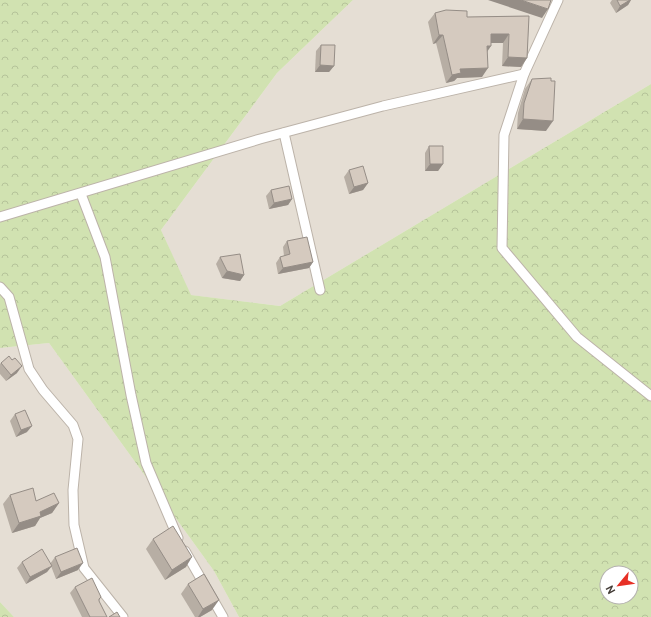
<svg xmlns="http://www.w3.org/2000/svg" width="651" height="617" font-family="Overpass,sans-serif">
<defs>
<pattern id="forest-crowns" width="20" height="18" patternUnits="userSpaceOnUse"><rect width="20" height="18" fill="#d1e2b1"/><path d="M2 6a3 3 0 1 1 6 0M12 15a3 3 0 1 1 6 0" fill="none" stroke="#b5c399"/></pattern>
</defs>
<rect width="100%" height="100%" fill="#f1ece6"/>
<g fill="#e5ded4">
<path d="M353,0h298v84l-371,222 -90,-11 -29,-65 116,-157z"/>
<path d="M49,343l165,228 25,46h-225l-14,-15v-254z"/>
</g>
<g fill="url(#forest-crowns)" fill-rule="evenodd">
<path d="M0,0h353l-76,73 -116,157 30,65 89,11 371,-222v533h-412l-25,-46 -165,-228 -49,5zM607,573h24v24h-24z"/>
<path d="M0,602l14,15h-14z"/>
</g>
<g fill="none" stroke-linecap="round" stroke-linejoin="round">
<defs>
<g id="minor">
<path d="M558,0l-34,74 -20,61 -2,113 75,89 74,59"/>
<path d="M284,133l36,157"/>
<path d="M81,194l24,63 26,138 15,68 32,75"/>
<path d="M0,217l260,-78 123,-33 141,-32"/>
<path d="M0,287l9,10 20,72 14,21 30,35 5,14 -5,51 1,35 10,43 39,49"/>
<path d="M185,551l38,66"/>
</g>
</defs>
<use href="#minor" stroke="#bcb3a9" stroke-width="11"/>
<use href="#minor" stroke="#fff" stroke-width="9"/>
</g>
<g fill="#b7aea4">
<path d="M612,0h19l-3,5 -12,8 -6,-10z"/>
<path d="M435,13l32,4 62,-1 -2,42 -6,9 -19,-1 1,-23h-12l-4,8 -5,26 -25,1 -3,3 -8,2 -10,-40 -3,1 -5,-22z"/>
<path d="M321,45l13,21 -5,6h-14l1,-21z"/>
<path d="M532,79l14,52 -29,-2 1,-16 7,-24z"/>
<path d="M429,146l14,18 -5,7h-13v-18z"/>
<path d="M349,170l19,13 -5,7 -14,4 -5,-17z"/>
<path d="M271,190l21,9 -4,6 -19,4 -3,-13z"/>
<path d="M287,241l26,21 -4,6 -31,6 -2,-11 4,-6 4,-1 -1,-9z"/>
<path d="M220,257l24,18 -4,6 -18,-3 -6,-14z"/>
<path d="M12,360l5,13 -11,8 -6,-7v-10l1,-1z"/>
<path d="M15,414l12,18 -11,5 -6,-16z"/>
<path d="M10,495l26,6 23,2 -7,10 -12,5 -5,8 -23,7 -9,-29z"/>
<path d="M153,539l33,28 -21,13 -19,-31z"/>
<path d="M55,557l23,13 -22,9 -5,-13 -4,6 -21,12 -9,-16 5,-6 28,2z"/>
<path d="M188,584l24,26 -12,7h-5l-14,-23z"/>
<path d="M75,587l26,10 -2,4 8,16h-25l-12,-24z"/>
</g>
<g fill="#958d86">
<path d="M488,0h33l27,9 -6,9z"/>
<path d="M630,0h1l-3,5 -12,8 4,-7z"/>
<path d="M491,34h18l-6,9h-19z"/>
<path d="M439,35h4l-7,8 -3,1z"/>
<path d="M487,46h4l-6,9z"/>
<path d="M508,57l19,1 -6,9 -19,-1z"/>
<path d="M320,65l14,1 -5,6h-14z"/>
<path d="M488,68l-6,9 -25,1 -3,3 -8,2 6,-8 8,-6z"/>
<path d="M523,119l30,2 -7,10 -29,-2z"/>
<path d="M430,164h13l-5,7h-13z"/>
<path d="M368,183l-5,7 -14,4 5,-7z"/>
<path d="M292,199l-4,6 -19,4 5,-6z"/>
<path d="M313,262l-4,6 -31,6 5,-6z"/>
<path d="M227,271l17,4 -4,6 -18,-3z"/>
<path d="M22,366l-5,7 -11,8 5,-6z"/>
<path d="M32,426l-5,6 -11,5 5,-7z"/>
<path d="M59,503l-7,10 -12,5 -5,8 -23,7 7,-10 21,-11z"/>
<path d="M192,557l-6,10 -21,13 7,-10z"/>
<path d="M83,563l-5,7 -22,9 5,-7z"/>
<path d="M52,566l-5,6 -21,12 4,-7z"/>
<path d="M219,600l-7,10 -12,7h-2l5,-8z"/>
</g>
<g fill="#d5cabf" stroke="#958d86">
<path d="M521,0h30l-3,9z"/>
<path d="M617,0h13l-10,6z"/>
<path d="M446,10l21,1v6l62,-1 -2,42 -19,-1 1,-23h-18v12h-4l1,22 -28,1 1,4 -9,2 -9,-40h-4l-4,-22z"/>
<path d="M321,45h14l-1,21 -14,-1z"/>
<path d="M551,78v3h4l-2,40 -30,-2 1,-16 8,-24z"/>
<path d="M429,146h14v18h-13z"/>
<path d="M363,166l5,17 -14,4 -5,-17z"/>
<path d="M289,186l3,13 -18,4 -3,-13z"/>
<path d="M307,237l6,25 -30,6 -3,-11 10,-3 -3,-13z"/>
<path d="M240,254l4,21 -17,-4 -7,-14z"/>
<path d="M9,356l3,4 3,-2 7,8 -11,9 -10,-12z"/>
<path d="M25,410l7,16 -11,4 -6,-16z"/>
<path d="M33,488l3,13 18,-8 5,10 -19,9 1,4 -22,7 -9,-28z"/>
<path d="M173,526l19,31 -20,13 -19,-31z"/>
<path d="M77,548l6,15 -22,9 -6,-15z"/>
<path d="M42,549l10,17 -22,11 -8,-15z"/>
<path d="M204,574l15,26 -16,9 -15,-25z"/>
<path d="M92,578l9,19 -2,2v2l8,16h-17l-15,-30z"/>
<path d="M117,612l3,5h-11z"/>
</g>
<g transform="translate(619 585) rotate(241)"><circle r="19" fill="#ffffff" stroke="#b4b1af"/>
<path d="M0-3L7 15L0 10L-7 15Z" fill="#e73026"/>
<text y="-6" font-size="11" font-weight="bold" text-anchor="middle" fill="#433c36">N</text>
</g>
</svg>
